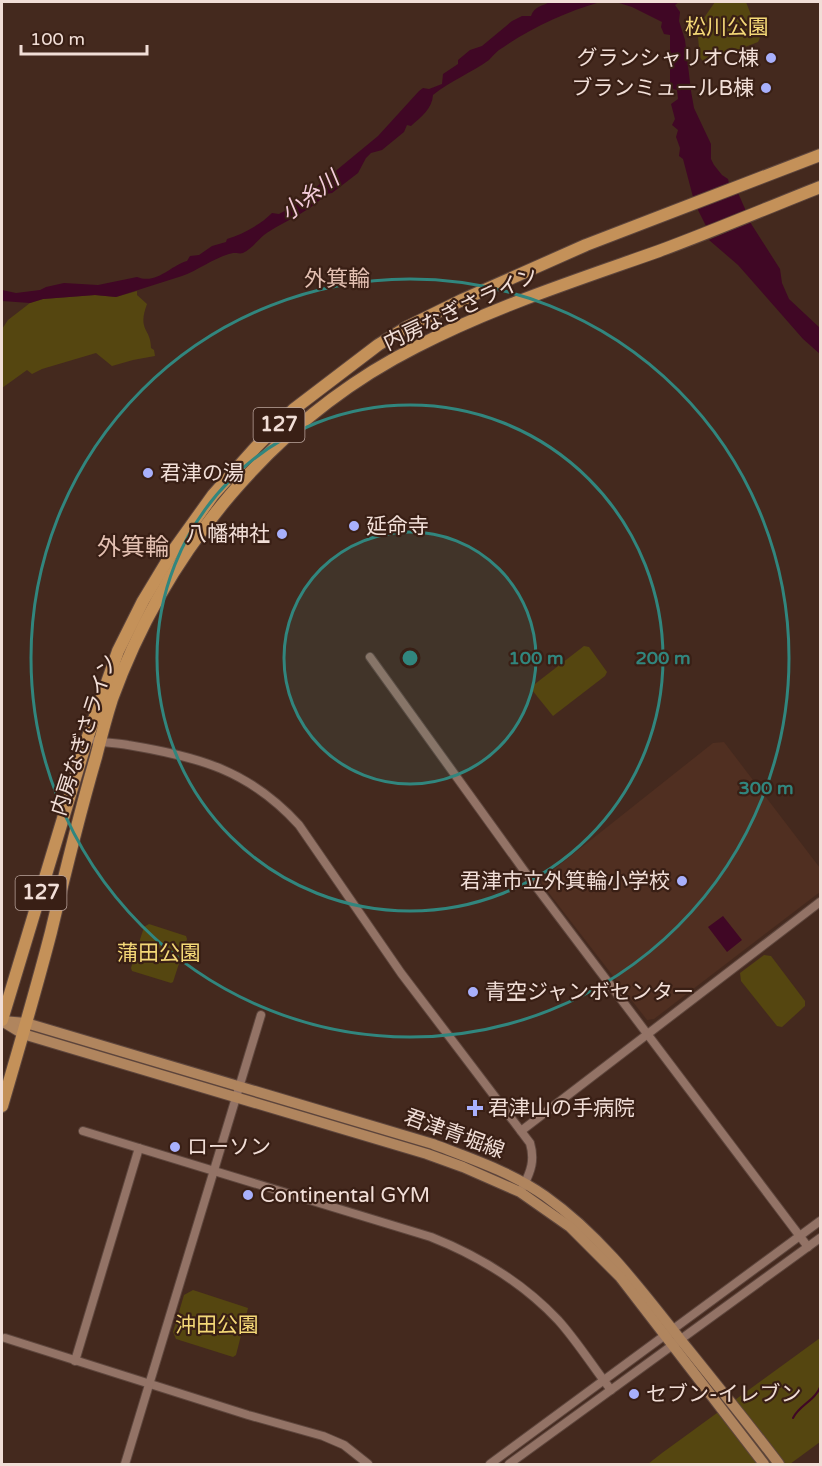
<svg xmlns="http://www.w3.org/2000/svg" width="822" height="1466" font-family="'Varela Round','Noto Sans JP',sans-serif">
<rect width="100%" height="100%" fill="#44291e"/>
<path fill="#502f21" d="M724,742l96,126v24l-166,127 -7,1 -105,-136 1,-6 170,-135z"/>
<g fill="#554610">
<path d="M715,2h31l14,36 -2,4 -54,21 -4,-6 -3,-29z"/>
<path d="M137,291v4l10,9c-10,27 4,24 4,44l3,2 1,6 -22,4 -21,6 -16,-13 -54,16 -10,5 -5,-4 -25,18v-59l6,-9 22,-17 13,-4 52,-4 21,2z"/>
<path d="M584,646l5,1 18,25 -2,4 -52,40 -21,-26 -1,-3z"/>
<path d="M149,924l37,12 1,3 -14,43 -2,1 -39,-12 -1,-3 13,-41z"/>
<path d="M764,955l7,1 34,45v5l-23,21 -5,-1 -36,-45 -1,-8z"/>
<path d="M193,1290l55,18 -12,47 -3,2 -57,-18 -3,-7 11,-37z"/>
<path d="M820,1338v104l-30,22h-142l14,-11z"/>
</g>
<g fill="#400725">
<path d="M550,2h50c-35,10 -71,27 -101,48 -4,3 -7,7 -10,10 -18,13 -39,21 -56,35 -1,14 -11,21 -22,31l-4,-1 -3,7 -22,18 -11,3 -5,5 -8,15 -26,20 -6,1c-17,19 -41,26 -62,41 -6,5 -14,15 -21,18 -3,1 -6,0 -10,0 -18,4 -34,17 -51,23l-66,21 -21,-2 -52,4 -13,4 -28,-2v-11l14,3 24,-3 6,-3 18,-4 34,2 39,-8c20,8 34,-12 50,-16l3,-5 9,-1 13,-9 14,-4 1,-3c16,-5 33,-14 45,-26l7,1 13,-7 86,-71 41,-45 4,-3 6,1 13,-5 1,-10 15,-10v-4l12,-10 12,-4 30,-25 10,-5h9c3,-10 12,-10 19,-14z"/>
<path d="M616,2h63l-4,3 5,7 -1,9 6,19 6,51 3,17 17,36v15l3,6 8,10 6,4 1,4 -36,14 -10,-38 -4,-3 1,-8 -4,-11 2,-7 -6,-5 3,-6 -4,-15 7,-5 -1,-9 -4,-1 -3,-5v-49l-6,-1 -3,-7 1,-5 -30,-15z"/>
<path d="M738,193l8,18 -40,15 -9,-18z"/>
<path d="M750,222l30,47 2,14 7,16 31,29v26l-17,-15 -65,-74 -29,-25z"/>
<path d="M723,916l19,24 -15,12 -19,-25z"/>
</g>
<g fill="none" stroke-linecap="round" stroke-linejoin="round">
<path stroke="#400725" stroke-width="2" d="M793,1418c6,-13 23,-18 27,-31"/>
<defs>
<g id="minor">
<path d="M370,657l158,219 280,371"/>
<path d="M96,741c11,2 22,2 32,4 71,12 121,25 171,80l102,148 129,170c5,17 1,28 -7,44"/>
<path d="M83,1131l348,106c48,19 91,45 127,83 19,21 35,47 53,70"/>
<path d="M521,1131l299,-229"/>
<path d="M5,1338l243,77 75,21 21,9 24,19"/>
<path d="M75,1361l64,-213"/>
<path d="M125,1464l136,-449"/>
<path d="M490,1464l330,-243"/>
<path d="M509,1464l311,-226"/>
</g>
<g id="major">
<path d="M2,1021l24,2 407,121c39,15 78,28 112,52 55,39 94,91 135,143 33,41 67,83 99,125"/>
<path d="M5,1023l18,11 404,120 36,13 57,25 50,35 50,50 144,187"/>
</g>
<g id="highway">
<path d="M2,1020l85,-281 31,-88 25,-50 32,-53 38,-53 43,-48 38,-38 84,-64 29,-18 55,-27 124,-55 234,-90"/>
<path d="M2,1106c17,-58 34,-116 49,-174 14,-59 28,-117 45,-175 5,-20 10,-39 16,-58 54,-149 162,-280 304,-352 77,-40 161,-67 243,-96 54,-20 108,-43 161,-64"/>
</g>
</defs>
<use href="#minor" stroke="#5e463d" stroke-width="10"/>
<use href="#major" stroke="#5e463d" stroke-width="12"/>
<use href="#highway" stroke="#5e463d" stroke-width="14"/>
<use href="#minor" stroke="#937366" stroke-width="8"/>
<use href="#major" stroke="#b0855e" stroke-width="10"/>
<use href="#highway" stroke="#c49159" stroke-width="12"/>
</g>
<circle cx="410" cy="658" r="126" fill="#31867e" fill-opacity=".12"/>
<g fill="none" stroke="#31867e" stroke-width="3">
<circle cx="410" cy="658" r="126"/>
<circle cx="410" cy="658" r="253"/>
<circle cx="410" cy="658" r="379"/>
</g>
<g fill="#a8b0fc" stroke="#391f15" stroke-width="2">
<circle cx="771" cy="58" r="6"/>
<circle cx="766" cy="88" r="6"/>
<circle cx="148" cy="473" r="6"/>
<circle cx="354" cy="526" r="6"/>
<circle cx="282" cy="534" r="6"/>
<circle cx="682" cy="881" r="6"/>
<circle cx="473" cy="992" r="6"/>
<path d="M472 1099h6v6h6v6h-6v6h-6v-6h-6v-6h6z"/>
<circle cx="175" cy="1147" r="6"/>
<circle cx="248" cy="1195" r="6"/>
<circle cx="634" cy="1394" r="6"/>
</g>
<g text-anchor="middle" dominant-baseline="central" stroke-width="4.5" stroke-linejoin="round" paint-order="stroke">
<g fill="#391f15" stroke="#baa59d" stroke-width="1.5">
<rect x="253.5" y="408" width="51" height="34" rx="4.5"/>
<rect x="15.5" y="876" width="51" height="34" rx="4.5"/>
</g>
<g font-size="20" font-weight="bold" fill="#f1ded7">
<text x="279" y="425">127</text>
<text x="41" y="893">127</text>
</g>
<g font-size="21" fill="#f4d877" stroke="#391f15">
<text x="727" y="27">松川公園</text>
<text x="159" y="953">蒲田公園</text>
<text x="217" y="1325">沖田公園</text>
</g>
<g font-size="21" fill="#f1ded7" stroke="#391f15" text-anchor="start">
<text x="759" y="58" text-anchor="end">グランシャリオC棟</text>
<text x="754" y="88" text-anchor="end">ブランミュールB棟</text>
<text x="160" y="473">君津の湯</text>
<text x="366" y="526">延命寺</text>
<text x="270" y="534" text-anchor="end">八幡神社</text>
<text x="670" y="881" text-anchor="end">君津市立外箕輪小学校</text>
<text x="485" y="992">青空ジャンボセンター</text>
<text x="488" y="1108">君津山の手病院</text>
<text x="187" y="1147">ローソン</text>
<text x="260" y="1195">Continental GYM</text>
<text x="646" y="1394">セブン-イレブン</text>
</g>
<g font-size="21" fill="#f1ded7" stroke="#391f15">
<text transform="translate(461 309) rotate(-25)">内房なぎさライン</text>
<text transform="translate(84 735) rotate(-72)">内房なぎさライン</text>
<text transform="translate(454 1134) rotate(20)">君津青堀線</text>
</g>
<g font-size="22" font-style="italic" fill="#f4ccdb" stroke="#391f15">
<text transform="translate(310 196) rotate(-37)">小糸川</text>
</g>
<g font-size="22" fill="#e3c0b2" stroke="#391f15">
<text x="337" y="279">外箕輪</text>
</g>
<g font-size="24" fill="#e3c0b2" stroke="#391f15">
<text x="133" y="547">外箕輪</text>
</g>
</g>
<circle cx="410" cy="658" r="9" fill="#31867e" stroke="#391f15" stroke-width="3"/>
<g font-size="18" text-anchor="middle" font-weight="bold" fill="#31867e" stroke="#391f15" stroke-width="4.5" stroke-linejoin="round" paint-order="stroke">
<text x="536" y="664">100 m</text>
<text x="663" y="664">200 m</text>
<text x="766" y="794">300 m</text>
</g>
<rect width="822" height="1466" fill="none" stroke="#f1ded7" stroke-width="6"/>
<path d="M21 45v9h126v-9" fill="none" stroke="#f1ded7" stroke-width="3"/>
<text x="30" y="45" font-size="18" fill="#f1ded7" stroke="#391f15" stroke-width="4.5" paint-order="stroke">100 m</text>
</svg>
